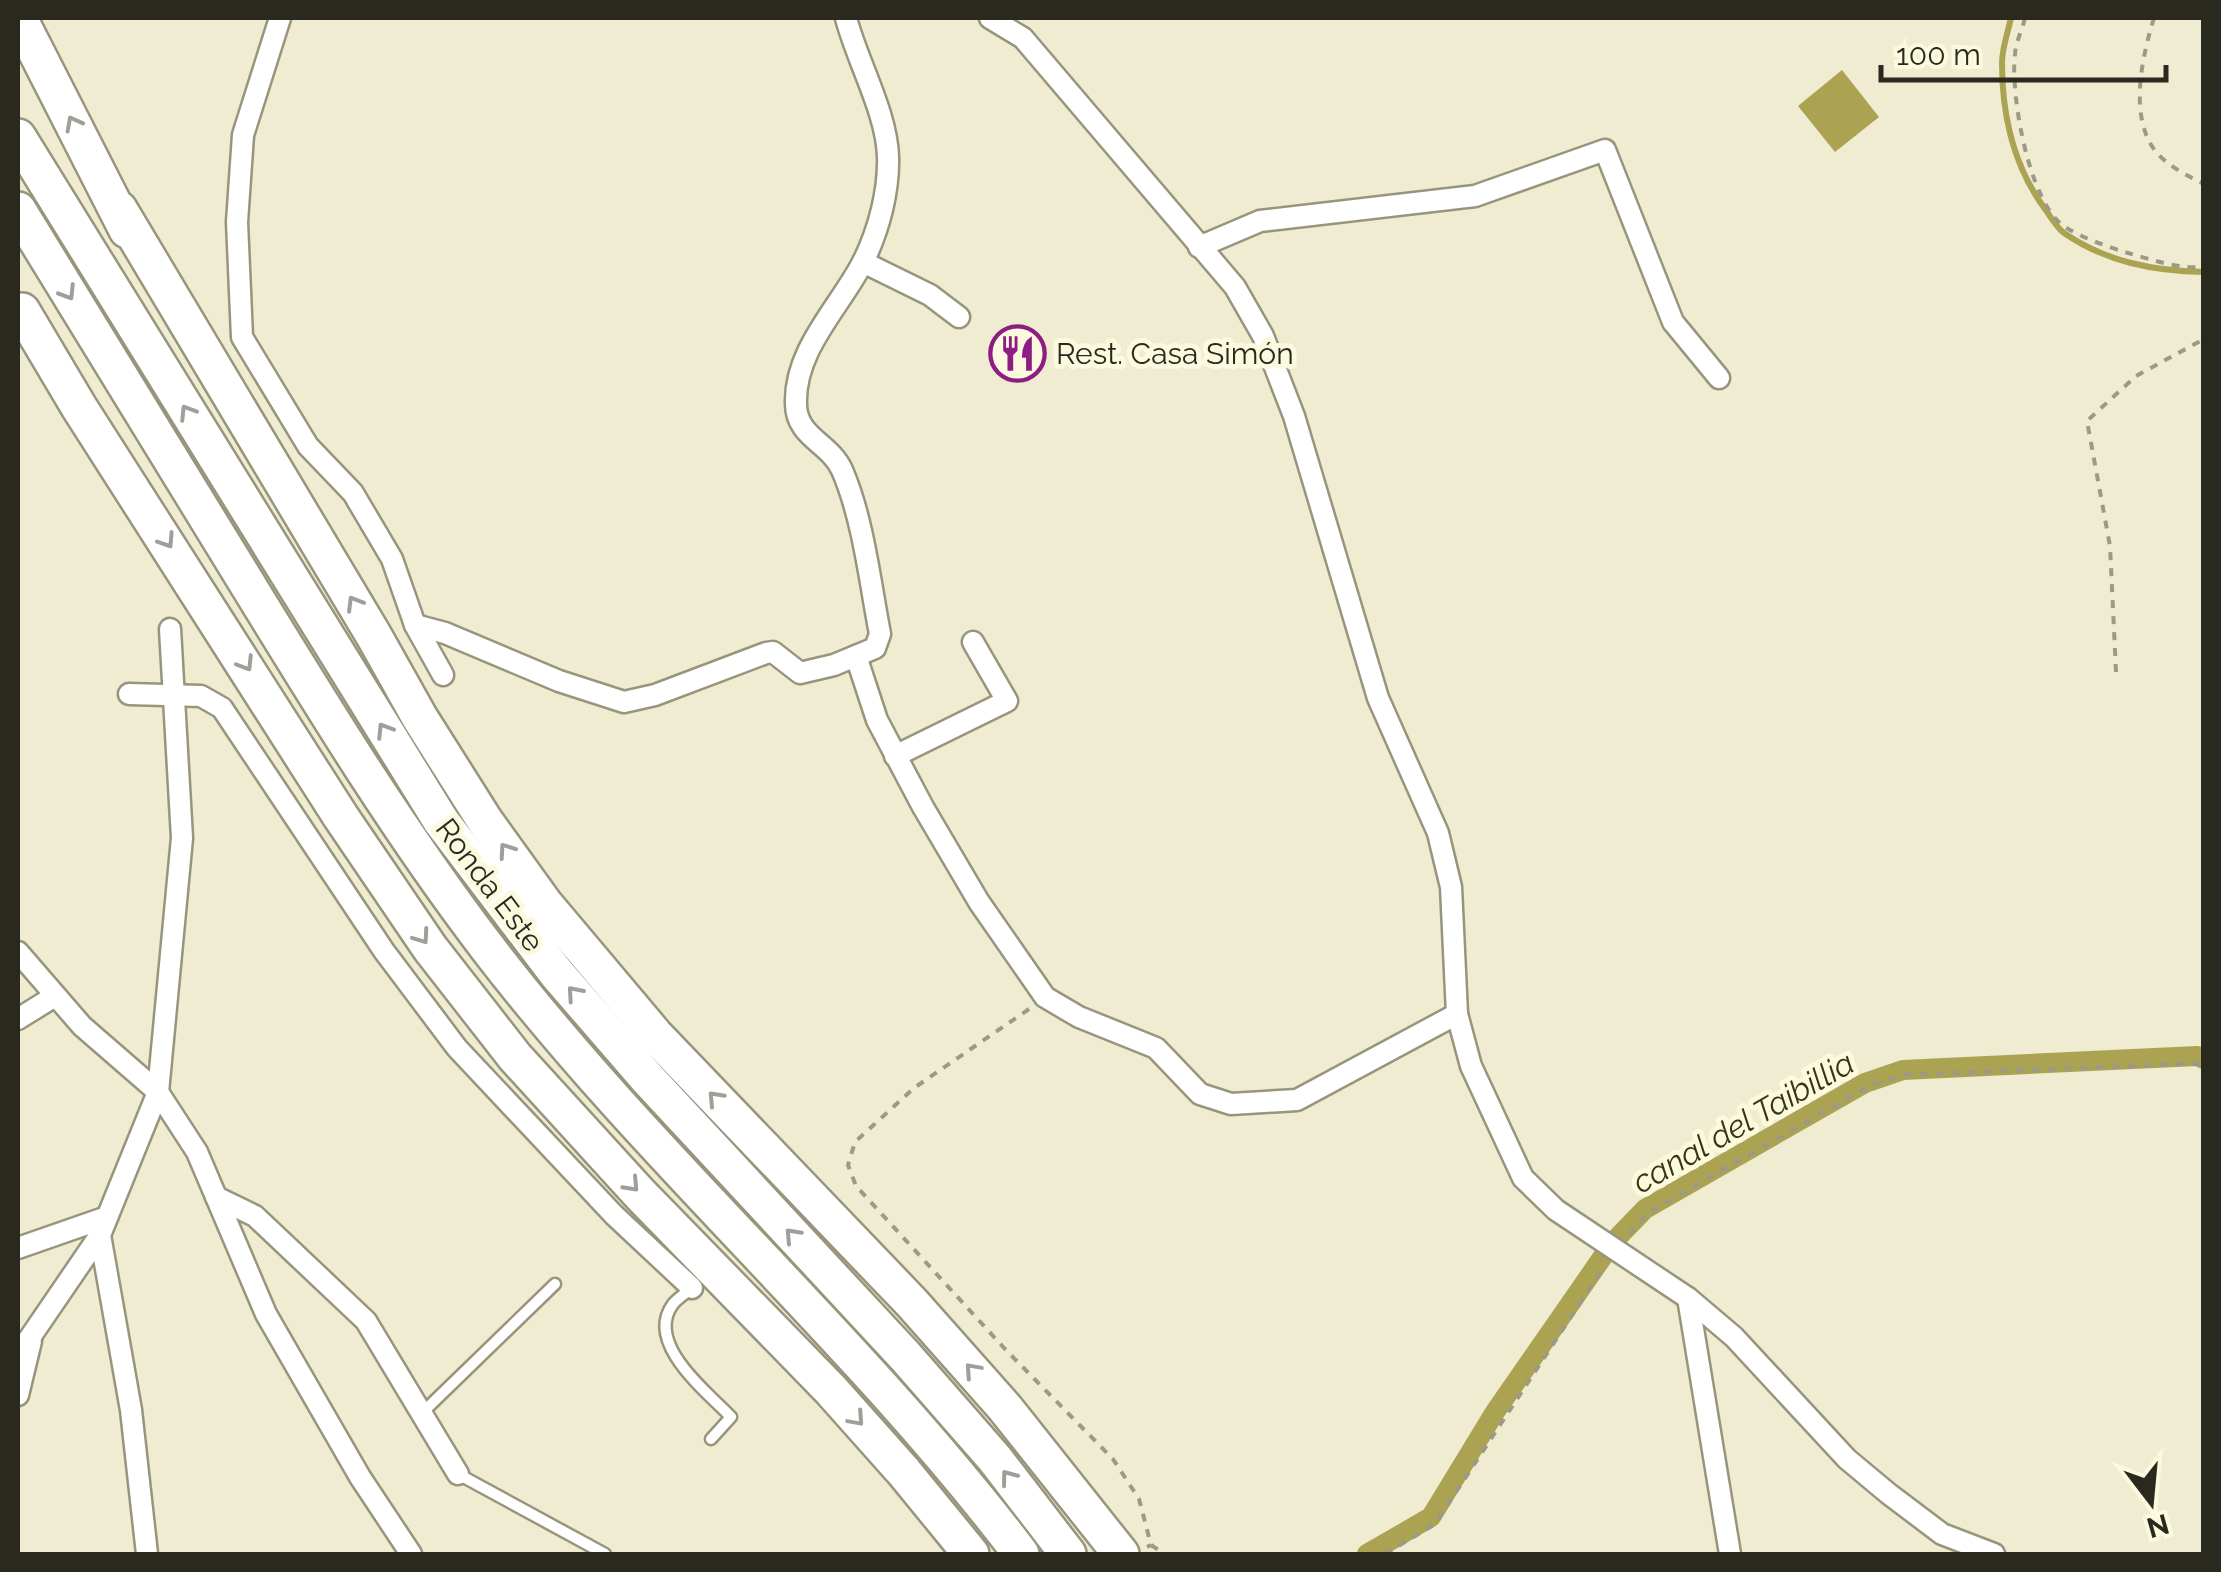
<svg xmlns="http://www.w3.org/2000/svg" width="2221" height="1572" font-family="Raleway,sans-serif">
<rect width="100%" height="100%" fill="#efecd1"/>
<path fill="#aba252" d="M1842,70l37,47 -44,35 -37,-46z"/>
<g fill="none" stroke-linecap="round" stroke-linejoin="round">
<path stroke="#aba252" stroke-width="6" d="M2011,18c-3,14 -9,30 -9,45 0,52 12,104 43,146 6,8 11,18 19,24 42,29 90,38 140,39"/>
<g stroke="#aba252" stroke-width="20">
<path d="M1618,1237l27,-28 220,-126 38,-13 294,-14 7,3"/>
<path d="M1367,1554l64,-37 64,-105 109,-157"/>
</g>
<defs>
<g id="lane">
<path d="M692,1288c-6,5 -14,10 -19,16 -29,39 33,87 58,113l-20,22"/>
<path d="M422,1413l133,-129"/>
<path d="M458,1474l147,80"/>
</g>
<g id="street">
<path d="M280,18l-37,117 -6,87 5,115 66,109 45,47 39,66 23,66 28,50"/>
<path d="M990,18l33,20 212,249 28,49 31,80 84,282 60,135 13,54 6,127 14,52 52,112 33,32 132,88 46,39 113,122 42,35 53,40 52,20"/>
<path d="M1199,247l61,-26 215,-25 130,-46 68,172 46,56"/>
<path d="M863,262l67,33 29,22"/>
<path d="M415,625l30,8 114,48 65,21 31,-7 111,-42 7,-1 27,21 34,-8 41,-17 5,-14c-10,-52 -17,-116 -38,-164 -12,-27 -46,-33 -46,-66 -2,-55 45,-98 68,-144 15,-31 25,-69 24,-103 -1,-44 -31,-96 -42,-139"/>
<path d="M856,656l21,64 46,87 56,95 66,95 34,20 77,31 44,46 31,10 66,-4 160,-86"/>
<path d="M129,694l72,2 21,12 162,243 73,97 157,167 78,73"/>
<path d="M895,756l112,-55 -34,-59"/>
<path d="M18,952l64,74 76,66 39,60 69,162 94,163 51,77"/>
<path d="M18,1019l37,-23"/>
<path d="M216,1197l39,19 111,105 92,153"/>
<path d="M100,1235l31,175 16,144"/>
<path d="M18,1248l89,-31"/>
<path d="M1688,1298l42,256"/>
<path d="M18,1355l82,-120 58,-143 24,-254 -12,-209"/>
<path d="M18,1395l13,-54"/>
</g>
<g id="highway">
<path d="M19,18l108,212"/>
<path d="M18,137l423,684 116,153 90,104 258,278 90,103 73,95"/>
<path d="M119,209l255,427 46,82 65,103 59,82 111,132 257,268 93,105 116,146"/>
<path d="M18,210c76,125 153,250 230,375 76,124 153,250 242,366 164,213 369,389 531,603"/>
<path d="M22,311l57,96 262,410 89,131 85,109 125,137 191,196 73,82 67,82"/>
</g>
</defs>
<use href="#lane" stroke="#98957c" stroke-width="15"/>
<use href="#street" stroke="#98957c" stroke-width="25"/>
<use href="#highway" stroke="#98957c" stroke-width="40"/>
<g stroke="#9c9a86" stroke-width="4" stroke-dasharray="8 8" stroke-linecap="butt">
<path d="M2025,18c-3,12 -9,24 -10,36 -5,40 14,150 50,173 18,11 43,20 63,26 24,7 51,16 76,14"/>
<path d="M2154,18c-11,36 -23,87 -5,123 10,21 35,33 55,43"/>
<path d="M2116,672l-6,-126 -23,-125 49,-45 68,-37"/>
<path d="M1029,1009l-115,79 -59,54 -7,23 8,21 44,48 105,115 108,110 26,40 12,46 -4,2"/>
<path d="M1629,1234l19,-21 219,-126 35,-12 302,-12"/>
<path d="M1151,1545l14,9"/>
<path d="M1385,1554l50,-30 170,-259"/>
</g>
<use href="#lane" stroke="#fff" stroke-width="10"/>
<use href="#street" stroke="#fff" stroke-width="20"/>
<use href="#highway" stroke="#fff" stroke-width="35"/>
</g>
<defs><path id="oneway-chevron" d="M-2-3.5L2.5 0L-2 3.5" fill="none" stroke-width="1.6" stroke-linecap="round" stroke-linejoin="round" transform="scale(2.5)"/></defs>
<g stroke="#9f9f9a">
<use href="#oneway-chevron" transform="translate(73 123) rotate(-118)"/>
<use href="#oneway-chevron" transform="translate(68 293) rotate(58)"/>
<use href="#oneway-chevron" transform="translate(187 412) rotate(-122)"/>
<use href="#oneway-chevron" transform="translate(167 541) rotate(57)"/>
<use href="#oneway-chevron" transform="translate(354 603) rotate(-121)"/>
<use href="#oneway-chevron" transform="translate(246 664) rotate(58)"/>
<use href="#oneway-chevron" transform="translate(384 730) rotate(-122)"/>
<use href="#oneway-chevron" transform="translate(506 850) rotate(-125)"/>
<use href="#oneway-chevron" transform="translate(422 937) rotate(55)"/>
<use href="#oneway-chevron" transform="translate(574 993) rotate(-131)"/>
<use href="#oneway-chevron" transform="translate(715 1098) rotate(-133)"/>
<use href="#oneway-chevron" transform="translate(632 1185) rotate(47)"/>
<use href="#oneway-chevron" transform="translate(792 1235) rotate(-133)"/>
<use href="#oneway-chevron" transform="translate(972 1370) rotate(-132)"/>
<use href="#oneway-chevron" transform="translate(857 1419) rotate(48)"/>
<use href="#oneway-chevron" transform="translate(1008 1477) rotate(-127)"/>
</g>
<defs>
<symbol id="restaurant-ring" viewBox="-11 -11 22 22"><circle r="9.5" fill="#fcfade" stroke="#8d1e81" stroke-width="1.5"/><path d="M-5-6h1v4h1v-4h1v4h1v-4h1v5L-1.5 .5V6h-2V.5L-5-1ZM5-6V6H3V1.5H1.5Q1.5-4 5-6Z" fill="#8d1e81"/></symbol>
</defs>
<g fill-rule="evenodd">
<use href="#restaurant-ring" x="986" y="322" width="63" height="63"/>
</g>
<g text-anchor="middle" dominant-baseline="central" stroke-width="10" stroke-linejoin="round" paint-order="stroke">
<g font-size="30" fill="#2a291f" stroke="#fcfade" text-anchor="start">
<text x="1056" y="353">Rest. Casa Simón</text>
</g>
<g font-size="30" fill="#2a291f" stroke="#fcfade">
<text transform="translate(490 885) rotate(53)">Ronda Este</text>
</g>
<g font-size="32" font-style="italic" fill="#393411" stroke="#fcfade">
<text transform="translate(1743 1122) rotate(-30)">canal del Taibillia</text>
</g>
</g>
<rect width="2221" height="1572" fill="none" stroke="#2a291f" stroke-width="40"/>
<g transform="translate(2151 1502) rotate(164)" stroke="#fcfade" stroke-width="8" paint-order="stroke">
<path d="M0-8L18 38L0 25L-18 38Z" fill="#2a291f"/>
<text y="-15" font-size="28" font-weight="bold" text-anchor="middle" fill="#2a291f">N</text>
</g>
<path d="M1881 65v15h285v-15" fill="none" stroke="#2a291f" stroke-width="5"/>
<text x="1896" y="65" font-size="30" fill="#2a291f" stroke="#fcfade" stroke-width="8" paint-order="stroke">100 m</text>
</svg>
